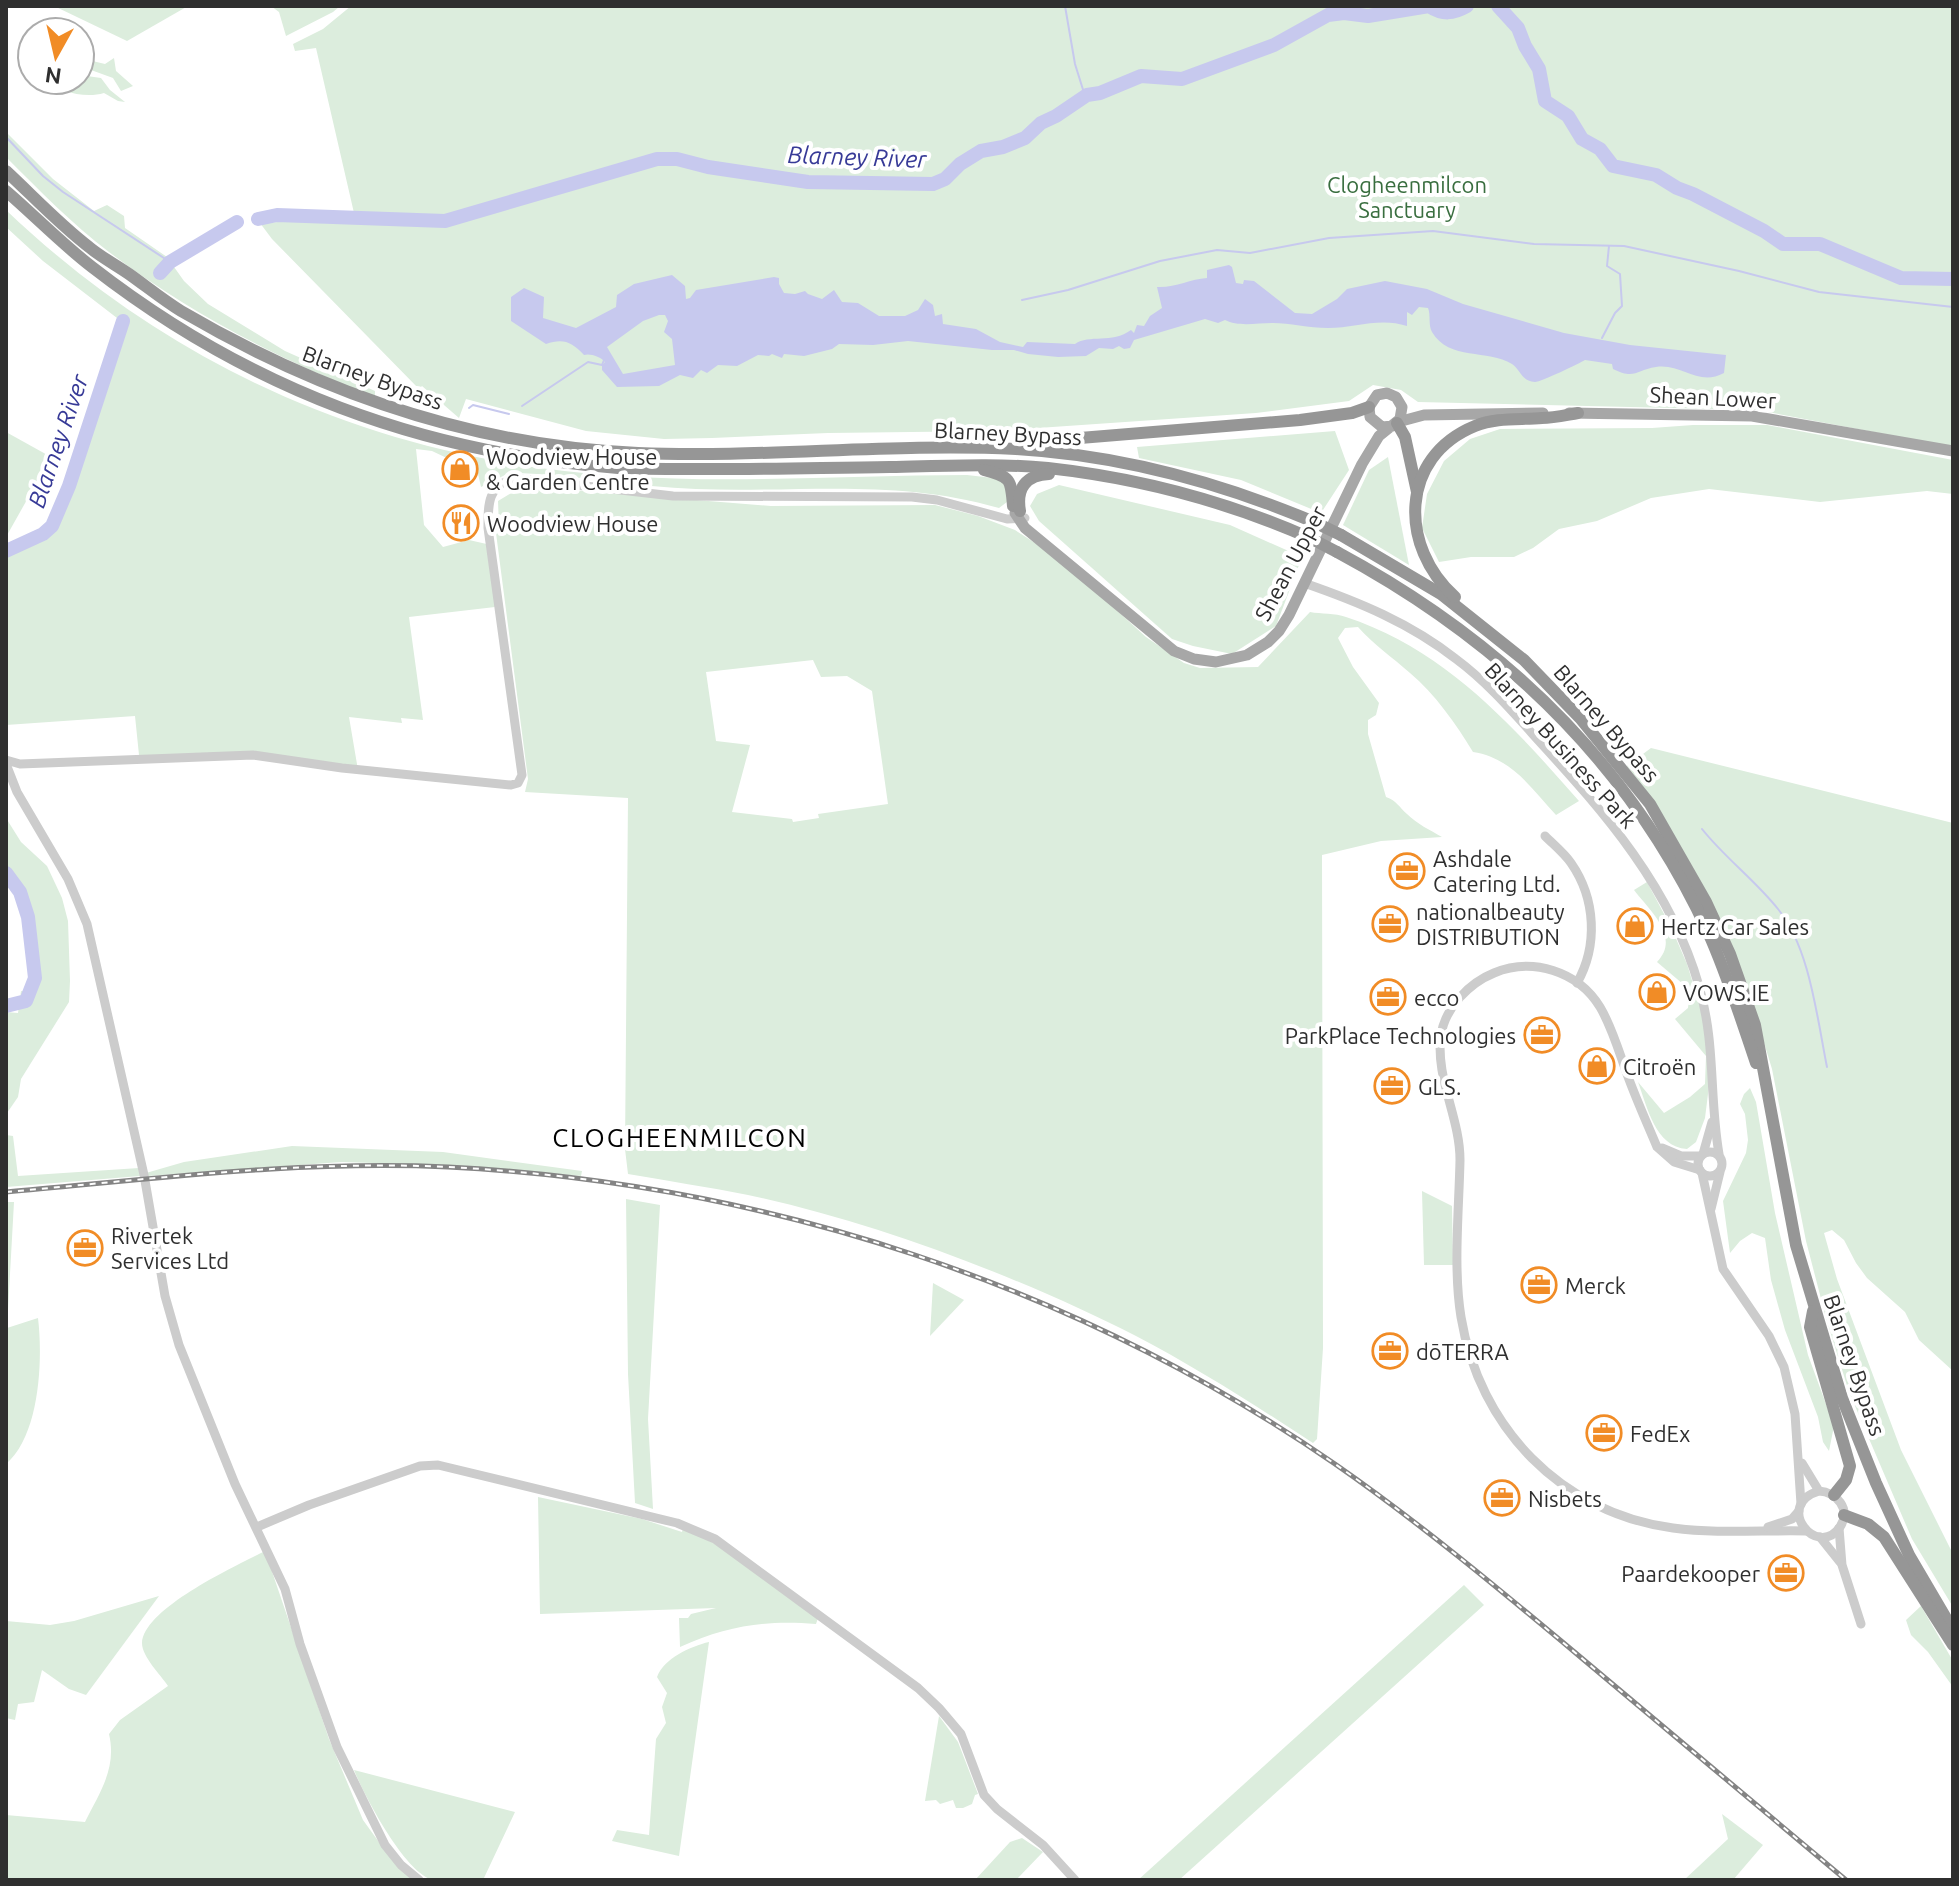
<svg xmlns="http://www.w3.org/2000/svg" width="1959" height="1886" font-family="Ubuntu,sans-serif">
<rect width="100%" height="100%" fill="#fff"/>
<g fill="#dceddd" fill-rule="evenodd">
<path d="M54,6h134l-61,35z"/>
<path d="M271,6h69l-7,6 -47,24 -7,-24z"/>
<path d="M351,6h1602v441l-196,-37 -339,-8 -17,-12 -28,-5 -24,16 -93,12 -261,18 -167,2 -116,5 -48,1 -78,-8 -120,-32 -7,19 -37,-32 -3,3 -147,-150 -12,-16 166,-9 -72,-1 -38,-165 -21,3 -2,-7 30,-15z"/>
<path d="M80,58l25,6 9,-6 2,13 17,15 -12,5 -8,-13 -33,-12z"/>
<path d="M80,75l21,3 9,12 15,12 -7,-1 -14,-8c-20,6 -45,-2 -62,-13h38z"/>
<path d="M6,132l47,47 41,32 13,-6 17,11 1,12 42,29 17,24 24,23 77,47 90,40v6c-95,-37 -184,-83 -266,-145 -37,-28 -70,-62 -103,-95z"/>
<path d="M6,210c171,163 381,252 616,266 114,8 230,-1 345,-1l26,3 11,5 4,10 -1,9 -8,6c-104,-30 -198,-15 -303,-19 -60,-2 -118,-14 -177,-16l-14,2 -24,12 -5,-22 -25,-5 -19,-9 -16,-2 8,76 19,22 26,-7 22,5 4,62 -86,10 14,103 -22,-2 1,5 -53,-6 9,53 -69,-11 -150,-4 -4,-39 -129,9v-174l37,-17 9,-8 73,-205 -5,-5 -3,2 -74,-57 -37,-34z"/>
<path d="M1693,425h74l186,35v34l-26,-3 -107,11 -111,-13 -58,9 -54,23 -38,8 -26,19 -19,9h-43l-32,5 -17,-34 5,-34 17,-33 26,-22 30,-10 152,-1z"/>
<path d="M1335,431l14,39 -28,43 -80,-33 -102,-22 -2,-11z"/>
<path d="M6,432l45,25 -45,80z"/>
<path d="M1388,457l21,108 -66,-40 26,-55z"/>
<path d="M1059,485l171,40 72,32 -26,69 -44,28 -39,-8 -21,-7 -133,-118 -9,-15 7,-12z"/>
<path d="M523,486l248,20 164,-1 43,11 37,14 31,20 44,36 56,51 38,26 16,5 58,-1 52,-55c11,2 25,1 36,5 100,33 166,108 233,184l-23,14c-25,-27 -44,-57 -83,-63 -17,-28 -38,-58 -63,-79 -18,-16 -36,-28 -52,-46l-13,1 -7,10 15,29 26,36 -3,12 -8,5v14l18,63c11,4 13,10 21,17 10,10 23,16 35,23l-61,4 -59,14 1,493 -6,91 -4,4c-58,-38 -116,-75 -177,-107 -116,-59 -261,-114 -388,-141 -40,-8 -80,-14 -120,-21l-3,-25 3,-351 -103,-6 3,-13 -32,-246 3,-6 -1,-26zM813,660l8,17 26,-1 25,15 16,113 -70,10 1,4 -26,4 -1,-3 -60,-7 18,-67 -34,-4 -10,-69z"/>
<path d="M1651,748l302,75v548l-34,-31 -14,-28 -38,-34 -11,-15 -12,-23 -12,-10 -8,3 13,46 64,171 52,104v53l-41,-68 -63,-147 -23,-74 -20,-77 -34,-172 -20,-66 -101,-206 -24,-31z"/>
<path d="M6,818l15,24 26,24 15,32 6,23 2,60 -1,21 -48,77 -3,18 -11,16 -1,13v-114l12,1 3,-22 7,1c4,-39 5,-79 -22,-109z"/>
<path d="M1647,882l24,45 16,37 16,52 7,62 -5,40 -9,24 -9,7c-32,-2 -40,-43 -49,-67l26,31 26,-16 15,-13 1,-28 -31,-37 13,-11 2,-18 -33,-28c24,-25 -7,-51 -23,-72z"/>
<path d="M1750,1088l6,14 19,111 33,142 26,71 -5,25 -6,-9 -5,-25 -33,-87 -14,-50 -6,-42 -13,-5 -12,8 -10,12 -7,-52 23,-48 2,-13 -3,-26 -5,-10 4,-10z"/>
<path d="M6,1135l7,1 5,40 121,-8 1,8 -134,11z"/>
<path d="M292,1146l151,6 139,19 -1,5 -113,-10 -126,-4 -194,14 -2,-3 38,-11z"/>
<path d="M1422,1191l30,15 1,59h-29z"/>
<path d="M626,1199l34,6 -12,214 5,90 -18,-6 -7,-129z"/>
<path d="M6,1202h8l-7,126 31,-10c5,41 2,117 -32,146z"/>
<path d="M933,1283l31,17 -34,36z"/>
<path d="M538,1497l104,22 40,13 1,-4c50,21 92,58 135,90l-2,6c-52,-4 -89,2 -136,23l-1,-29h9l3,-4 25,-6 -176,6z"/>
<path d="M265,1551l64,188 34,81 26,36 23,24h-406v-65l79,7c15,-30 32,-54 24,-88l11,-14 48,-34c-7,-11 -26,-29 -26,-43 2,-35 94,-77 123,-92z"/>
<path d="M1464,1585l20,20 -305,275h-41z"/>
<path d="M159,1596l-73,99 -17,-6 -27,-19 -8,32 -16,2 -3,16 -9,-2v-97l44,4 24,-4z"/>
<path d="M1921,1606l32,55v26l-25,-35 -17,-17 -5,-15z"/>
<path d="M709,1642l-30,214 -67,-15 5,-11 32,5 7,-96 10,-16 -4,-16 5,-14 -10,-16c6,-18 34,-31 52,-35z"/>
<path d="M939,1716l19,26 20,52 -3,1 -3,9 -9,4h-7l-3,-8 -13,4 -4,-4 -11,1z"/>
<path d="M354,1770l161,42 -32,68c-15,0 -36,4 -50,0 -28,-7 -68,-83 -79,-110z"/>
<path d="M1722,1814l41,31 -30,35h-49l44,-41z"/>
<path d="M1022,1838l21,14 -27,28h-41l35,-38z"/>
</g>
<path fill="#c7c9ee" fill-rule="evenodd" d="M1229,265l3,2 4,16 7,1 1,-4 10,1 41,32 17,1 25,-15 10,-10 38,-8 42,8 36,15 101,29 66,12 96,10 -2,18c-26,14 -42,-10 -68,-6 -20,3 -21,13 -43,2l-1,-5 -27,-4c-5,3 -44,22 -50,22 -14,-1 -14,-12 -23,-18 -24,-15 -63,-3 -80,-32 -4,-7 -1,-17 -4,-24l-9,-1 -7,8 -5,-3v14c-27,-9 -52,2 -79,2 -19,0 -39,-5 -55,-5 -16,0 -35,4 -48,-3l-7,3 -13,-4 -71,21 -4,8 -6,1 -5,-3 -6,3 -14,-1 -13,8 -28,1 -30,-3 -14,-4h-22l-84,-9 -35,4 -34,-1 -7,5 -28,7 -20,-2 -2,4 -10,-4 -3,2 -11,-1 -21,11 -19,-1 -11,8 -6,-3 -8,8 -13,-3 -21,11 -42,1 -15,-17v-5l3,-3c-4,-5 -15,-9 -21,-7 -12,-13 -21,-17 -38,-11l-35,-23v-24l13,-9 20,9 -1,21 33,10 40,-21 1,-12 17,-11 38,-9 13,11 1,13 4,-1 6,-8 78,-13 5,1v6l5,9 11,1 10,-3 3,3 14,5 12,-9 8,12 16,1 21,13h26l13,-6 7,-11 8,6 2,11 7,-2 1,10 33,5 24,13 23,5 4,-5 48,2c14,-10 37,0 56,-14l3,3 3,-8 7,1 6,-10 12,-8 -5,-21c18,1 33,-8 50,-9v-8zM659,315h6l3,6 -4,11 8,7 3,26 -52,9 -16,-27 36,-26z"/>
<g fill="none" stroke-linecap="round" stroke-linejoin="round">
<g stroke="#c7c9ee" stroke-width="2">
<path d="M1065,6l10,58 10,32"/>
<path d="M6,137l37,39 20,16 107,70"/>
<path d="M1022,300l46,-10 92,-29 57,-11 33,3 79,-15 104,-7 101,13 90,2 115,25 80,21 134,15"/>
<path d="M1602,338l13,-25 7,-7 -2,-32 -13,-8 2,-20"/>
<path d="M522,406l66,-44 14,3 2,-5"/>
<path d="M469,408l4,-3 36,9"/>
<path d="M1702,829c23,29 53,51 76,80 32,39 39,109 49,158"/>
</g>
<g stroke="#c7c9ee" stroke-width="14">
<path d="M1498,6l20,22 7,18 14,23 6,32 23,15 14,23 18,10 13,17 43,9 21,13 16,6 71,37 19,13h37l81,34 52,1"/>
<path d="M258,219l19,-4 168,6 212,-62h20l31,8 100,15 125,2 12,-5 15,-15 21,-13 22,-4 22,-9 16,-15 15,-7 31,-21 13,-2 41,-17 41,3 92,-34 54,-30 16,-2 24,3 61,-10c14,9 24,8 38,0"/>
<path d="M160,273l10,-11 67,-40"/>
<path d="M6,551l37,-17 9,-8 17,-40 54,-165"/>
<path d="M6,873l14,19 8,25 7,61 -9,23 -20,5"/>
</g>
<g stroke="#ccc" stroke-width="9">
<path d="M1304,583c55,19 106,40 152,76 31,23 56,52 82,81 67,73 133,148 161,246 17,59 10,110 20,168"/>
<path d="M6,760l14,4 233,-9 89,13 169,17 7,-2 4,-8 -34,-247c0,-26 0,-42 27,-50l158,18 239,1 25,3 70,19 18,-1"/>
<path d="M6,764l11,28 51,87 19,45 57,251 21,121 14,49 56,139 50,105 15,55 37,103 48,98 16,20 18,15"/>
<path d="M1545,836c9,9 19,17 26,27 25,36 27,83 6,120"/>
<path d="M1662,1148l19,8h20"/>
<circle cx="1710" cy="1164" r="12"/>
<path d="M1703,1154l9,-32"/>
<path d="M1700,1170l-26,-8 -17,-15c-10,-24 -21,-48 -30,-73 -8,-22 -15,-47 -27,-67 -22,-36 -68,-50 -106,-34 -25,10 -49,35 -53,62 -6,43 19,82 19,125 -1,50 -7,108 1,157 18,110 100,196 212,211 44,6 89,2 133,3"/>
<path d="M1702,1173l21,96 46,67 15,31 11,47 6,90"/>
<path d="M1711,1209l9,-37"/>
<path d="M1802,1463l17,28c17,1 33,18 21,36 -23,33 -67,-22 -21,-36"/>
<path d="M257,1527l52,-22 111,-39 18,-1 239,58 38,16 203,149 21,20 22,26 23,61 13,14 46,36 32,35"/>
<path d="M1768,1527l24,-8 7,-8"/>
<path d="M1839,1528l3,37 19,59"/>
<path d="M1820,1537l20,25"/>
</g>
<g stroke="#a7a7a7" stroke-width="11">
<path d="M1569,413l183,3 201,35"/>
<path d="M1398,422l26,-7 119,-2"/>
<path d="M1015,513l10,15 149,123 20,8 22,3 31,-7 21,-13 11,-11 10,-16 73,-151 17,-28 21,-17 2,-12 -6,-10 -9,-4 -10,2 -8,12 1,10 12,10 11,-1"/>
</g>
<g stroke="#969696" stroke-width="12">
<path d="M6,171c27,25 53,53 83,76 12,10 27,18 40,27 17,12 34,26 52,37 140,82 293,135 457,142 126,5 252,-10 378,-4 104,6 203,33 298,73"/>
<path d="M6,191c29,25 56,53 86,76 157,122 329,186 526,201 91,3 181,0 272,-1 53,-1 106,-4 158,1 91,10 178,33 262,70"/>
<path d="M1397,423l8,14 12,55"/>
<path d="M1019,443l281,-23 52,-7 17,-6"/>
<path d="M984,470c27,7 27,9 29,36"/>
<path d="M1020,511c-4,-23 6,-36 29,-37"/>
<path d="M1341,535l100,59 83,66 56,58 70,86 56,98 24,52 25,71 41,220 46,153 34,85 33,72 44,75"/>
<path d="M1337,552c162,87 293,211 371,380 19,42 33,87 48,131"/>
<path d="M1455,597c-56,-50 -56,-140 20,-171 22,-9 44,-6 67,-8 12,0 24,-3 36,-5"/>
<path d="M1813,1311l-3,16 40,139 -4,14 -12,15"/>
<path d="M1844,1515l24,9 16,13 69,108"/>
</g>
<defs>
<path id="rail" d="M6,1192c147,-13 294,-32 442,-25 316,16 626,117 887,297 85,59 164,125 243,191 89,75 179,150 268,225"/>
</defs>
<use href="#rail" stroke="#848484" stroke-width="5"/>
<use href="#rail" stroke="#fff" stroke-width="2" stroke-dasharray="6" stroke-linecap="butt"/>
<g stroke="#969696" stroke-width="12">
<path d="M1314,522l27,13"/>
<path d="M1310,538l27,14"/>
</g>
</g>
<defs>
<symbol id="shop-ring" viewBox="-11 -11 22 22"><circle r="9.5" fill="#fff" stroke="#f18c26" stroke-width="1.5"/><path d="M-5-2.5h2.3a2.7 3.5 0 0 1 5.4 0H5L5.5 6h-11ZM-1.5-2.5h3a1.5 2.3 0 0 0-3 0Z" fill="#f18c26"/></symbol>
<symbol id="restaurant-ring" viewBox="-11 -11 22 22"><circle r="9.5" fill="#fff" stroke="#f18c26" stroke-width="1.5"/><path d="M-5-6h1v4h1v-4h1v4h1v-4h1v5L-1.5 .5V6h-2V.5L-5-1ZM5-6V6H3V1.5H1.5Q1.5-4 5-6Z" fill="#f18c26"/></symbol>
<symbol id="office-ring" viewBox="-11 -11 22 22"><circle r="9.5" fill="#fff" stroke="#f18c26" stroke-width="1.5"/><path d="M-6-3h4V-5.5h4V-3h4V5H-6ZM-1-4.5V-3h2v-1.5ZM-6 0V1H6V0Z" fill="#f18c26"/></symbol>
</defs>
<g fill-rule="evenodd">
<use href="#shop-ring" x="440" y="449" width="40" height="40"/>
<use href="#restaurant-ring" x="441" y="503" width="40" height="40"/>
<use href="#office-ring" x="1387" y="851" width="40" height="40"/>
<use href="#office-ring" x="1370" y="904" width="40" height="40"/>
<use href="#shop-ring" x="1615" y="906" width="40" height="40"/>
<use href="#shop-ring" x="1637" y="972" width="40" height="40"/>
<use href="#office-ring" x="1368" y="977" width="40" height="40"/>
<use href="#office-ring" x="1522" y="1015" width="40" height="40"/>
<use href="#shop-ring" x="1577" y="1046" width="40" height="40"/>
<use href="#office-ring" x="1372" y="1066" width="40" height="40"/>
<use href="#office-ring" x="65" y="1228" width="40" height="40"/>
<use href="#office-ring" x="1519" y="1265" width="40" height="40"/>
<use href="#office-ring" x="1370" y="1331" width="40" height="40"/>
<use href="#office-ring" x="1584" y="1413" width="40" height="40"/>
<use href="#office-ring" x="1482" y="1478" width="40" height="40"/>
<use href="#office-ring" x="1766" y="1553" width="40" height="40"/>
</g>
<g text-anchor="middle" dominant-baseline="central" stroke-width="8" stroke-linejoin="round" paint-order="stroke">
<g font-size="22" fill="#396e3f" stroke="#fff">
<text x="1407" y="184">Clogheenmilcon<tspan x="1407" dy="25">Sanctuary</tspan></text>
</g>
<g font-size="22" fill="#2f2f2f" stroke="#fff">
<text transform="translate(373 377) rotate(20)">Blarney Bypass</text>
<text transform="translate(1713 397) rotate(3)">Shean Lower</text>
<text transform="translate(1008 433) rotate(3)">Blarney Bypass</text>
<text transform="translate(1290 563) rotate(-62)">Shean Upper</text>
<text transform="translate(1607 723) rotate(49)">Blarney Bypass</text>
<text transform="translate(1561 745) rotate(48)">Blarney Business Park</text>
<text transform="translate(1855 1365) rotate(71)">Blarney Bypass</text>
</g>
<g font-size="22" fill="#2f2f2f" stroke="#fff" text-anchor="start">
<text x="486" y="456">Woodview House<tspan x="486" dy="25">&amp; Garden Centre</tspan></text>
<text x="487" y="523">Woodview House</text>
<text x="1433" y="858">Ashdale<tspan x="1433" dy="25">Catering Ltd.</tspan></text>
<text x="1416" y="911">nationalbeauty<tspan x="1416" dy="25">DISTRIBUTION</tspan></text>
<text x="1661" y="926">Hertz Car Sales</text>
<text x="1683" y="992">VOWS.IE</text>
<text x="1414" y="997">ecco</text>
<text x="1516" y="1035" text-anchor="end">ParkPlace Technologies</text>
<text x="1623" y="1066">Citroën</text>
<text x="1418" y="1086">GLS.</text>
<text x="111" y="1235">Rivertek<tspan x="111" dy="25">Services Ltd</tspan></text>
<text x="1565" y="1285">Merck</text>
<text x="1416" y="1351">dōTERRA</text>
<text x="1630" y="1433">FedEx</text>
<text x="1528" y="1498">Nisbets</text>
<text x="1760" y="1573" text-anchor="end">Paardekooper</text>
</g>
<g font-size="24" font-style="italic" fill="#373a97" stroke="#fff">
<text transform="translate(857 157) rotate(2)">Blarney River</text>
<text transform="translate(58 441) rotate(-71)">Blarney River</text>
</g>
<g font-size="26" letter-spacing="2" fill="#000" stroke="#fff">
<text x="680" y="1137">CLOGHEENMILCON</text>
</g>
</g>
<rect width="1959" height="1886" fill="none" stroke="#2f2f2f" stroke-width="16"/>
<g transform="translate(56 56) rotate(188)"><circle r="38" fill="#ffffff" stroke="#acacac" stroke-width="2"/>
<path d="M0-6L14 30L0 20L-14 30Z" fill="#f18c26"/>
<text y="-12" font-size="22" font-weight="bold" text-anchor="middle" fill="#2f2f2f">N</text>
</g>
</svg>
